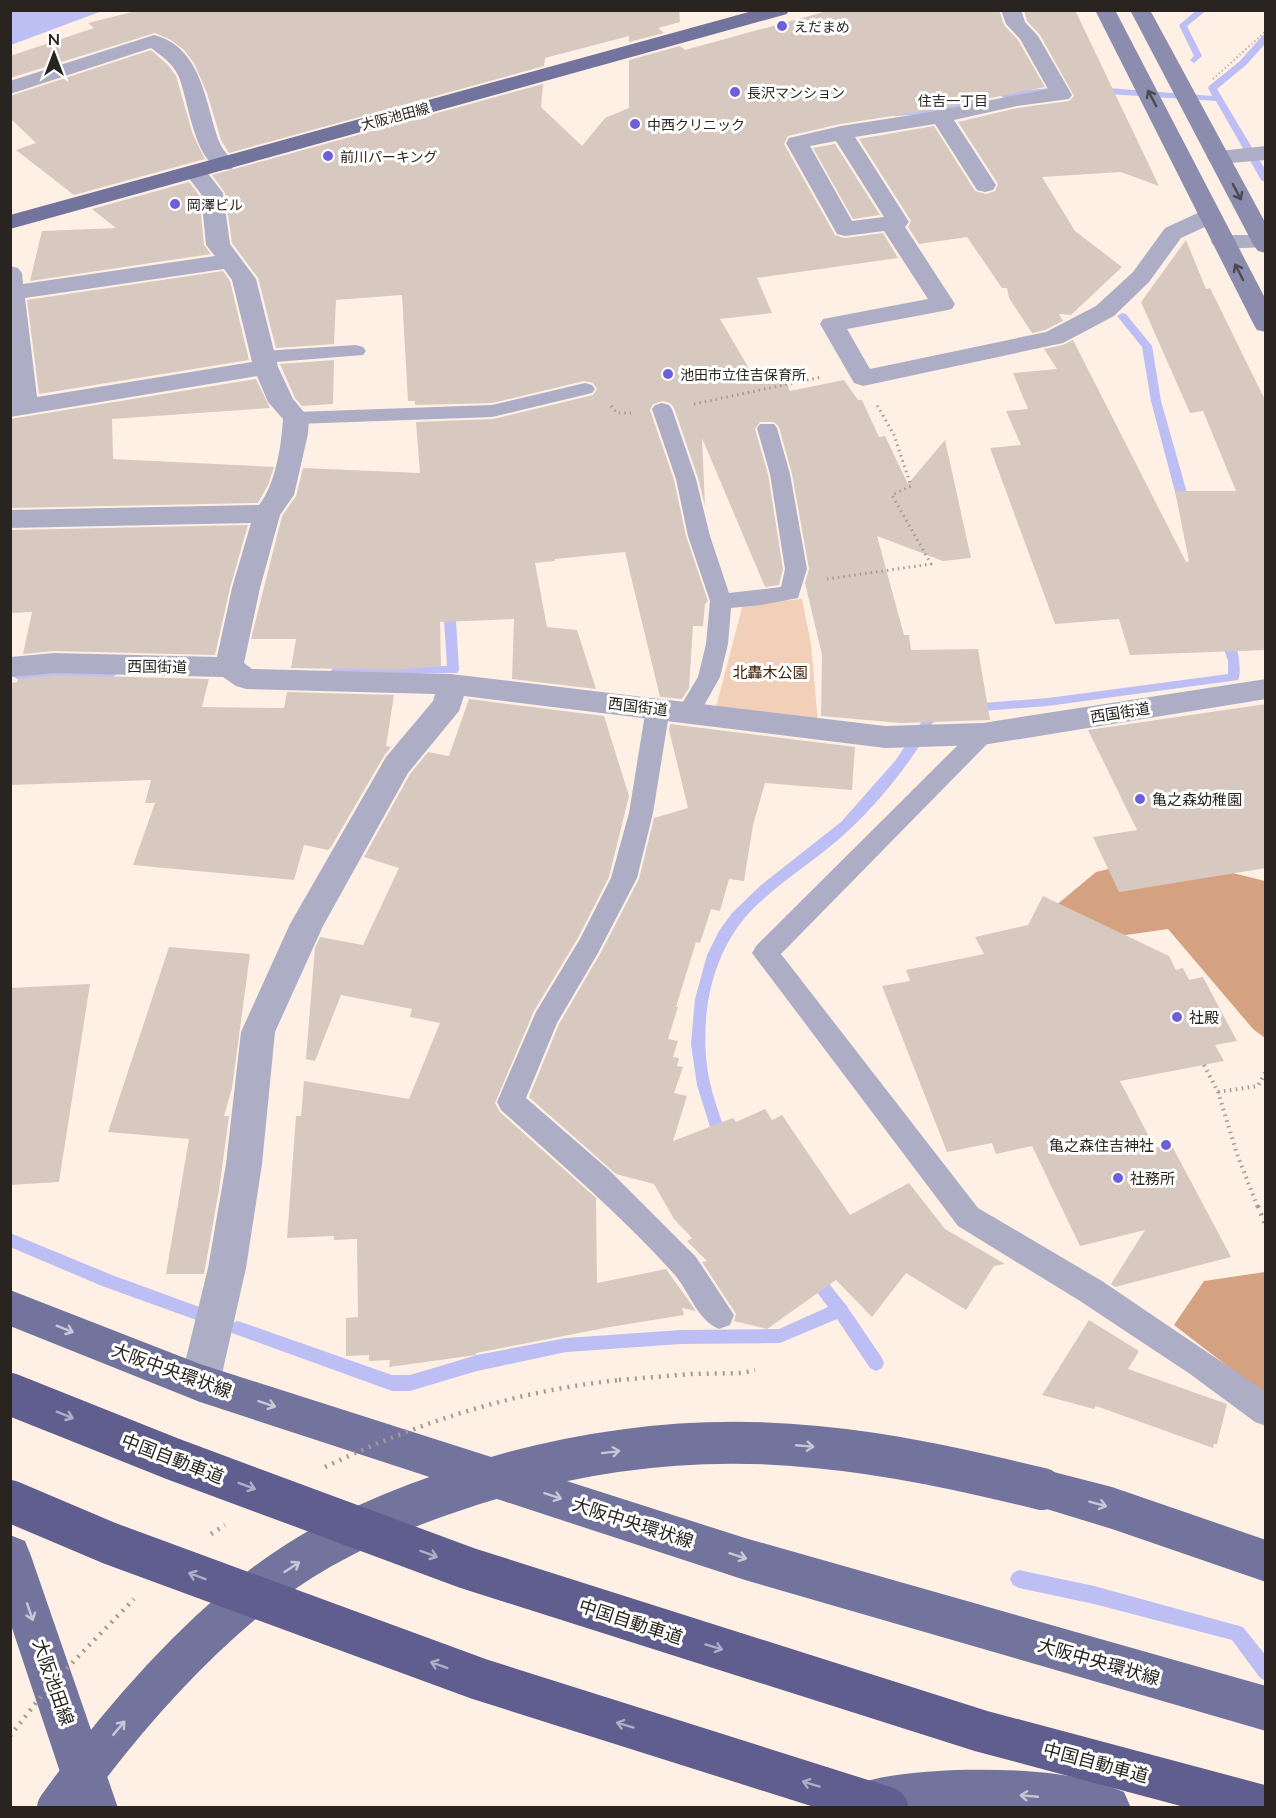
<svg xmlns="http://www.w3.org/2000/svg" width="1276" height="1818" font-family="Lato,'Noto Sans JP',sans-serif">
<rect width="100%" height="100%" fill="#fff0e6"/>
<path fill="#f2cfb8" d="M802,599l9,45 7,79 -102,-16 27,-103z"/>
<g fill="#d4a281">
<path d="M1164,856l101,25v157l-12,-9 -85,-100 -104,15 -22,-27 54,-45z"/>
<path d="M1265,1272v123l-91,-70 30,-44z"/>
</g>
<path fill="#bdbef4" d="M11,10h91v1l-91,34z"/>
<g fill="none" stroke-linecap="round" stroke-linejoin="round">
<g fill="#bdbef4" fill-rule="evenodd">
<path d="M1197,10h10l-20,16 15,30 -8,7 -4,-3 4,-4 -15,-31z"/>
<path d="M1263,35h3v8l-20,22 -29,24 49,82v12l-5,-3 -45,-79 -108,-7 -4,-3 4,-3 104,8 -4,-8 1,-2 31,-25z"/>
<path d="M1050,88l3,1v4l-49,5 -4,-3 4,-3z"/>
<path d="M985,96l3,1v4l-60,13 -33,2 -4,-3 4,-3 33,-2z"/>
<path d="M1122,313l4,1 26,32 9,55 30,106 -2,2h-8l-2,-2 -28,-106 -9,-54 -25,-31z"/>
<path d="M449,600l6,4 4,66 -2,3 -124,1 -2,-3 2,-3 4,-1 110,-1 -4,-62z"/>
<path d="M1225,630c12,5 18,39 13,50l-190,26 -79,6 -6,-4 6,-4 79,-6 180,-24v-13l-9,-27z"/>
<path d="M111,670l6,4 -6,4 -94,1 -6,-4 6,-4z"/>
<path d="M939,707l4,1 2,3c-3,5 -9,8 -13,13 -6,8 -9,19 -16,27 -19,28 -43,57 -68,80 -28,26 -61,46 -89,72 -45,41 -59,104 -52,163 3,26 14,51 21,75l-2,5 -5,1 -5,-1 -19,-61 -6,-41 4,-45 12,-44 12,-24 13,-18 29,-28 80,-63 54,-61 31,-46z"/>
<path d="M10,1233l102,42 93,34 2,5 -2,5 -6,2 -97,-35 -92,-39z"/>
<path d="M812,1268l6,2 28,35 36,53 2,5 -2,5 -6,3 -6,-3 -33,-49 -57,24 -99,1 -115,8 -89,19 -67,20h-18l-160,-58 -2,-5 2,-5 6,-2 154,54h18l67,-20 89,-17 115,-8 98,-1 49,-22 -24,-32 2,-5z"/>
<path d="M1019,1570l75,16 149,41 23,29v25l-6,-3 -28,-38 -138,-36 -75,-16 -6,-3 -3,-6 3,-6z"/>
</g>
</g>
<g fill="#d7c9c0">
<path d="M140,10h539l1,12 -22,6 6,5 -35,9v-6l-84,22 -1,8 -315,87 -8,-13 -14,-47 -13,-30 -10,-13 -13,-10 -16,-7 -145,45v-22l84,-28 -6,-5z"/>
<path d="M831,10h168l5,15 14,15 27,47 -120,24 -85,13 -52,12 -4,8 51,91 10,3 38,-5 15,25 -141,20 15,35 -52,6 38,65 27,-5 5,12 54,-11 14,20h4l17,37 6,-1 23,48 37,-44 26,118 -28,3 -66,-25 27,99h5l2,15 67,-1 12,71 -89,3 -80,-7 1,-61 -17,-72 4,-14 -17,-95 -13,-47 -5,-5h-14l-5,7 13,45 15,95 -4,16 -14,2 -63,-149 3,68 -7,-28 -24,-70 -4,-5 -7,-2 -10,3 -3,6 24,70 12,56 22,65 -3,3 -2,22h-10l-4,62 -7,11 -22,-2 -35,-145 -70,7v2l-20,2 12,64 30,3 19,59 -84,-10 2,-60 -74,3 1,44 -43,4 -107,-2 5,-29h-45l31,-123 14,-20 7,-28 117,5 -4,-51 77,-3 100,-24 4,-6 -4,-6 -9,-2 -92,22 -77,2v-4h-7l-6,-106 -66,5 -2,44 -58,4 -18,-70 -26,-35 -7,-50 -13,-18 331,-91 -2,23 41,39 23,-28 24,-10v-48l51,-14 5,4z"/>
<path d="M1024,10h51l84,176 -38,-14 -79,5 33,54 47,36 -51,48 -12,-1 4,7 -18,9 -13,3 -23,-35 -2,-10h-5l-35,-51 -48,7 -11,-17 3,-6 -52,-82 75,-13 41,65 11,3 9,-3 3,-7 -40,-62 59,-14 52,-7 5,-5 -34,-61 -13,-14z"/>
<path d="M151,50l17,15 8,11 17,59 12,24 -131,36 -58,-45 20,-7 -26,-25v-22z"/>
<path d="M835,144l45,71 -27,4 -40,-71z"/>
<path d="M189,182l10,13 5,50 7,9 -181,27 12,-50 74,-3 -24,-19z"/>
<path d="M1186,240l20,49 4,-1 56,114v248l-136,5 -11,-36 -64,5 -65,-176 31,-3 -15,-34 22,-2 -15,-36 44,-4 -13,-20 19,-4 10,-5 113,222 3,-1 -14,-70h61l-33,-80 -13,2 -49,-111z"/>
<path d="M223,271l7,10 19,79 -210,34 -12,-94z"/>
<path d="M334,360l-1,44 -31,2 -7,-8 -15,-34z"/>
<path d="M256,379l14,29 -158,11 1,40 161,8 -6,18 -10,18 -248,5v-89z"/>
<path d="M248,525l-18,63 -15,67 -161,-4 -31,3 9,-42 -22,1v-83z"/>
<path d="M54,675l155,4 -7,28 82,1 3,-16 107,3 -8,51 5,1 -7,9 -53,91 -3,3 -24,-5 -10,35 -161,-15 22,-62h-10l6,-23 -141,5v-102l7,-1 1,-3z"/>
<path d="M469,699l135,17 25,80 -20,81 -31,61 -44,73 -39,92 5,9 96,86 1,85 69,-14 30,42 -14,-3 2,7 -74,12 -134,26v2l-87,12 1,-7 -21,1v-6l-23,1v-38l12,-1 -1,-78 -23,1v-4l-47,2 9,-122h5l3,-35 105,18 31,-76 -30,-6 2,-8 -71,-14 -26,66 -9,-2 9,-111 5,-11 43,8 36,-77 -35,-11 46,-83 18,-22 21,4z"/>
<path d="M1266,704v164l-147,24 -26,-55 44,-7 -49,-100z"/>
<path d="M670,724l185,23 -3,43 -87,-7 -12,42 -9,56 -15,-2 -9,32 -9,-2 -11,34 -4,-1 -20,65h2l-10,32 10,2 -5,16 6,1 -2,8 6,1 -9,26 13,3 -14,45 60,-23 3,4 29,-13 7,11 10,-5 68,100 59,-32 36,46 60,35 -11,2 -28,44 -60,-37 -34,44 -36,-37 -69,49 -33,-8 2,-7 -34,-52 5,-1 -20,-20 5,-3 -18,-19 -20,-35 -38,-10 -87,-77 30,-73 41,-70 39,-75 15,-61 34,-10 -19,-78z"/>
<path d="M1043,896l126,60 7,14 7,-2 6,12 14,-3 34,64 -22,4 9,16 -104,20 35,67 16,-4 60,113 -116,30 -4,-3 34,-54 -65,16 -48,-100 -36,8 -4,-11 -45,9 -65,-166 28,-5 -4,-11 78,-16 -9,-17 53,-12z"/>
<path d="M169,947l81,7 -18,134 -8,28h5l-10,74 -15,84h-38l23,-135 -81,-7z"/>
<path d="M90,984l-31,198 -49,3v-197z"/>
<path d="M1089,1320l50,31 -11,18 99,35 -10,40h-3l-1,4 -117,-42 -2,3 -52,-14z"/>
</g>
<g fill="none" stroke-linecap="round" stroke-linejoin="round">
<path stroke="#a59a93" stroke-width="2" stroke-dasharray="1 3" stroke-linecap="butt" d="M1213,79l53,-48"/>
<g stroke="#a59a93" stroke-width="3" stroke-dasharray="1.5 4" stroke-linecap="butt">
<path d="M694,404l128,-27"/>
<path d="M611,406l6,7h14"/>
<path d="M827,579l104,-15 -39,-69 19,-9 -17,-51 -17,-30"/>
</g>
<g stroke="#a59a93" stroke-width="4" stroke-dasharray="1.5 4.5" stroke-linecap="butt">
<path d="M1204,1065l14,27 19,62 21,54"/>
<path d="M1218,1092l40,-6 8,-15"/>
</g>
<g stroke="#a59a93" stroke-width="4.5" stroke-dasharray="2 6" stroke-linecap="butt">
<path d="M1258,1206l8,21"/>
<path d="M619,1380l72,-6 51,-1 13,-3"/>
</g>
<g fill="#adaec5" fill-rule="evenodd">
<path d="M356,345l7,2 3,4 -3,4 -100,8 -7,-2 -3,-4 3,-4 7,-2z"/>
<path d="M585,383l7,2 3,4 -3,4 -100,24 -196,7 -7,-2 -3,-4 3,-4 7,-2 196,-7z"/>
<path d="M662,403l7,2 3,4 24,70 14,57 19,57 52,-6 4,-18 -15,-95 -13,-46 3,-4h14l3,4 13,46 17,95 -9,29 -37,7 -30,3 -3,36 -8,33 -23,41 -8,2 -8,-2 -4,-6 21,-35 8,-33 4,-43 -22,-65 -12,-57 -24,-70 3,-4z"/>
<path d="M658,700l8,2 4,6 -17,105 -16,65 -39,75 -41,70 -31,75 83,72 87,87 38,58 -4,10 -11,4c-22,-9 -30,-38 -45,-55 -53,-59 -114,-111 -173,-164l-4,-8 39,-90 44,-73 31,-61 18,-65 17,-105 4,-6z"/>
<path d="M983,726l8,2 4,6 -4,6 -210,214 197,254 124,73 164,111v34l-11,-4 -65,-48 -110,-73 -122,-75 -206,-273 4,-7 219,-218z"/>
</g>
<g fill="#adaec5" fill-rule="evenodd">
<path d="M1001,10h20l4,12 13,14 34,59 -3,4 -52,7 -63,14 42,65 -3,5 -8,2 -8,-2 -42,-66 -80,13 54,85 -4,5 50,77 -3,5 -9,2 -96,18 23,40 176,-37 50,-26 37,-34 32,-44 37,-17 8,-2 8,2 3,5 -3,5 -37,17 -32,44 -35,34 -51,27 -200,43 -9,-3 -34,-59 3,-5 105,-20 -44,-68 -39,5 -8,-2 -51,-91 3,-5 52,-12 84,-13 123,-24 -28,-50 -14,-15zM836,141l48,76 -32,4 -42,-75z"/>
<path d="M154,35c48,12 51,68 65,106 3,9 11,16 16,23l-3,5c-37,9 -43,-71 -54,-94 -6,-12 -16,-19 -27,-27l-141,46v-13z"/>
<path d="M1266,146v14l-48,4 -8,-2 -3,-5 3,-5z"/>
<path d="M195,165l8,2 20,26 7,51 26,35 22,88 15,32 16,19 -1,16 -14,61 -14,20 -20,73 -16,75 8,6 199,5 434,52 98,-3 283,-44v20l-283,46 -98,3 -421,-52 -5,15 -51,62 -85,153 -48,106 -13,132 -16,104 -26,115 -6,13 -14,6 -14,-6 -6,-13 28,-115 18,-104 15,-132 49,-108 96,-167 47,-56 2,-7 -189,-5 -10,-3 -13,-9 -169,-4 -44,4v-20l44,-4 163,4 15,-69 19,-65 -241,5v-18l249,-5c17,-22 22,-58 24,-86l-15,-17 -11,-26 -247,41v-151l8,2 4,5 1,11 192,-28 -9,-11 -5,-51 -17,-22 3,-5zM224,269l8,11 20,82 -215,35 -12,-99z"/>
<path d="M1223,235h43v12l-43,2 -8,-2 -4,-5 4,-5z"/>
</g>
<g fill="#8b8cae" fill-rule="evenodd">
<path d="M1095,10h20l151,290v32l-9,-2 -3,-5z"/>
<path d="M1130,10h20l116,214v29l-8,-2 -4,-5z"/>
</g>
<g fill="#73749d" fill-rule="evenodd">
<path d="M756,10h33l-2,4 -777,215v-14z"/>
<path d="M10,1290l190,74 545,174 521,148v45l-521,-151 -545,-178 -190,-76z"/>
<path d="M1042,1469l70,18 154,53v42l-154,-53 -85,-26 -6,-14 6,-14z"/>
<path d="M10,1535l15,6 6,15 87,252h-46l-62,-186z"/>
<path d="M956,1770c55,-1 117,0 168,22l7,16h-293l-1,-3 7,-16c35,-15 74,-17 112,-19z"/>
</g>
<g stroke="#a59a93" stroke-width="4.5" stroke-dasharray="2 6" stroke-linecap="butt">
<path d="M325,1467c94,-45 190,-76 294,-87"/>
<path d="M211,1534l14,-9"/>
<path d="M10,1736l36,-46 88,-91"/>
</g>
<path stroke="#73749d" stroke-width="42" d="M58,1808c58,-81 122,-156 200,-218 56,-44 117,-72 183,-95 120,-43 248,-61 375,-48 77,7 152,24 226,42"/>
<g stroke="#5f5e8e" stroke-width="42">
<path d="M10,1394l163,65 294,109 514,163 285,76"/>
<path d="M10,1501l99,42 370,136 408,129"/>
</g>
</g>
<defs><path id="oneway-shaft" d="M-6 0H5M1.5-3L5.5 0L1.5 3" fill="none" stroke-width="1.6" stroke-linecap="round" stroke-linejoin="round" transform="scale(1.5)"/></defs>
<g stroke="#4b4852">
<use href="#oneway-shaft" transform="translate(1152 98) rotate(-118)"/>
<use href="#oneway-shaft" transform="translate(1237 192) rotate(62)"/>
<use href="#oneway-shaft" transform="translate(1239 272) rotate(-117)"/>
</g>
<g stroke="#c7c7d8">
<use href="#oneway-shaft" transform="translate(65 1329) rotate(22)"/>
<use href="#oneway-shaft" transform="translate(267 1404) rotate(18)"/>
<use href="#oneway-shaft" transform="translate(805 1446) rotate(5)"/>
<use href="#oneway-shaft" transform="translate(611 1452) rotate(-7)"/>
<use href="#oneway-shaft" transform="translate(553 1496) rotate(18)"/>
<use href="#oneway-shaft" transform="translate(1098 1504) rotate(15)"/>
<use href="#oneway-shaft" transform="translate(738 1556) rotate(18)"/>
<use href="#oneway-shaft" transform="translate(292 1567) rotate(-33)"/>
<use href="#oneway-shaft" transform="translate(30 1612) rotate(71)"/>
<use href="#oneway-shaft" transform="translate(119 1728) rotate(-50)"/>
<use href="#oneway-shaft" transform="translate(1029 1796) rotate(-175)"/>
</g>
<g stroke="#afaec6">
<use href="#oneway-shaft" transform="translate(65 1415) rotate(22)"/>
<use href="#oneway-shaft" transform="translate(247 1486) rotate(20)"/>
<use href="#oneway-shaft" transform="translate(429 1554) rotate(20)"/>
<use href="#oneway-shaft" transform="translate(197 1576) rotate(-160)"/>
<use href="#oneway-shaft" transform="translate(714 1647) rotate(17)"/>
<use href="#oneway-shaft" transform="translate(439 1665) rotate(-160)"/>
<use href="#oneway-shaft" transform="translate(625 1725) rotate(-163)"/>
<use href="#oneway-shaft" transform="translate(811 1784) rotate(-163)"/>
</g>
<g fill="#6c5fd9" stroke="#fff" stroke-width="2">
<circle cx="782" cy="26" r="6"/>
<circle cx="735" cy="92" r="6"/>
<circle cx="635" cy="124" r="6"/>
<circle cx="328" cy="156" r="6"/>
<circle cx="175" cy="204" r="6"/>
<circle cx="668" cy="374" r="6"/>
<circle cx="1140" cy="799" r="6"/>
<circle cx="1177" cy="1017" r="6"/>
<circle cx="1166" cy="1145" r="6"/>
<circle cx="1118" cy="1178" r="6"/>
</g>
<g text-anchor="middle" dominant-baseline="central" stroke-width="6" stroke-linejoin="round" paint-order="stroke">
<g font-size="14" fill="#292420" stroke="#fff" text-anchor="start">
<text x="794" y="26">えだまめ</text>
<text x="747" y="92">長沢マンション</text>
<text x="647" y="124">中西クリニック</text>
<text x="340" y="156">前川パーキング</text>
<text x="187" y="204">岡澤ビル</text>
<text x="680" y="374">池田市立住吉保育所</text>
</g>
<g font-size="14" fill="#292420" stroke="#fff">
<text x="953" y="100">住吉一丁目</text>
</g>
<g font-size="14" fill="#292420" stroke="#fff">
<text transform="translate(395 116) rotate(-15)">大阪池田線</text>
</g>
<g font-size="15" fill="#292420" stroke="#fff">
<text transform="translate(157 666) rotate(1)">西国街道</text>
<text transform="translate(638 706) rotate(7)">西国街道</text>
<text transform="translate(1120 712) rotate(-9)">西国街道</text>
</g>
<g font-size="15" fill="#412006" stroke="#fff">
<text x="770" y="672">北轟木公園</text>
</g>
<g font-size="15" fill="#292420" stroke="#fff" text-anchor="start">
<text x="1152" y="799">亀之森幼稚園</text>
<text x="1189" y="1017">社殿</text>
<text x="1154" y="1145" text-anchor="end">亀之森住吉神社</text>
<text x="1130" y="1178">社務所</text>
</g>
<g font-size="18" fill="#292420" stroke="#fff">
<text transform="translate(172 1370) rotate(20)">大阪中央環状線</text>
<text transform="translate(173 1458) rotate(21)">中国自動車道</text>
<text transform="translate(633 1522) rotate(18)">大阪中央環状線</text>
<text transform="translate(631 1621) rotate(18)">中国自動車道</text>
<text transform="translate(1099 1661) rotate(16)">大阪中央環状線</text>
<text transform="translate(54 1682) rotate(71)">大阪池田線</text>
<text transform="translate(1096 1762) rotate(15)">中国自動車道</text>
</g>
</g>
<rect width="1276" height="1818" fill="none" stroke="#292420" stroke-width="24"/>
<g transform="translate(54 54)" stroke="#ffffff" stroke-width="4.5" paint-order="stroke">
<path d="M0-4.5L10 22L0 15L-10 22Z" fill="#292420"/>
<text y="-9" font-size="16" font-weight="bold" text-anchor="middle" fill="#292420">N</text>
</g>
</svg>
